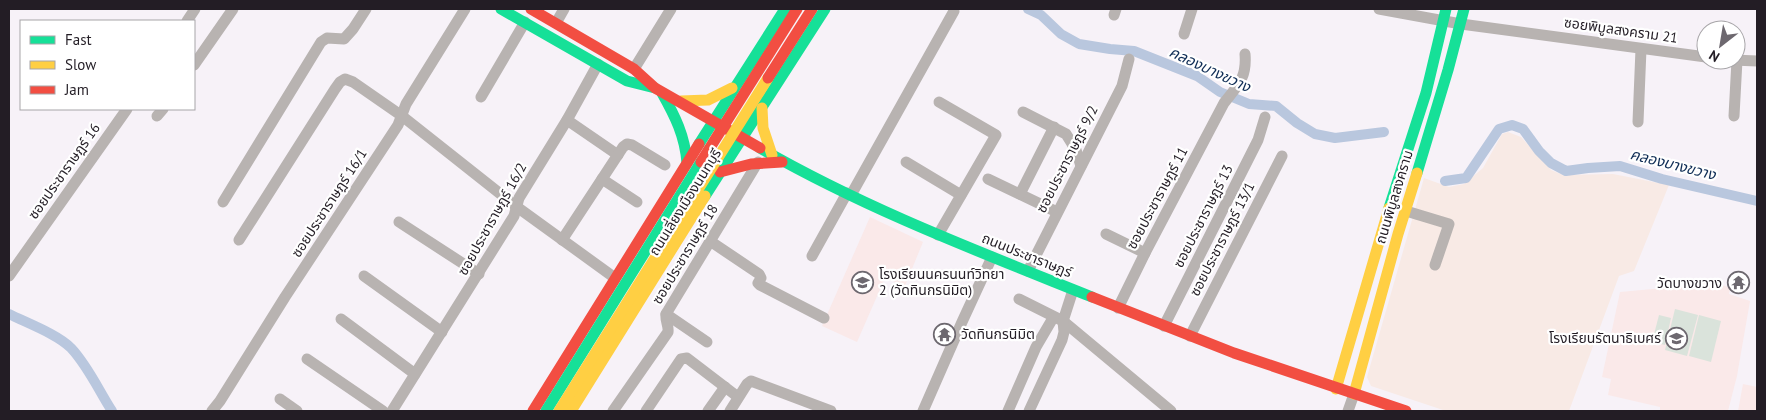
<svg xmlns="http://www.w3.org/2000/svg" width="1766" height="420" font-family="'PT Sans','Noto Sans Thai',sans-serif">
<rect width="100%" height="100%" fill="#f7f2f8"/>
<path fill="#f8eae5" d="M1508,132l13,5 30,33 12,5 50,-1 56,11 -35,86 -15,5 -50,135h-123l-75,-25 -4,-9 57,-199 25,9 15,-3 19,-16 19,-34z"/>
<g fill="#fae9e9">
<path d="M870,217l53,25 -18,44 -20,-8 -28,64 -35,-16z"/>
<path d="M1706,278l24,10 -1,6 21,7 -13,75 -9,35h-68v-4l-52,-12 3,-16 -9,-2 18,-85 76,-7z"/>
<path d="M1743,384l14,3v24h-19z"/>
</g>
<g fill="#dae3db">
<path d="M1675,309l23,6 -11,41 -22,-6z"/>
<path d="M1659,315l12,3 -6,27 -13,-3z"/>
<path d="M1699,315l22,6 -10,41 -22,-6z"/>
</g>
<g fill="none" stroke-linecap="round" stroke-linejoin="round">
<g stroke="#b9c7de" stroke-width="10">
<path d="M1028,9l13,6 20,19 18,10 31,5 24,2 63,25 23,16 29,12 27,2 21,17 18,11 20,4 49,-6"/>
<path d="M1445,181l21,-3 33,-49 13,-4 11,4 16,22 12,12 15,8 22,-3 32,-2 42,13 95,22"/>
<path d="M9,314c18,9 48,20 62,34 17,18 28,43 41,63"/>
</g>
<g stroke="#b8b3b1" stroke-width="11">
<path d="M1379,9l82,15 245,33"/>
<path d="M1114,15l2,-6"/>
<path d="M187,21l8,-12"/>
<path d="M556,23l8,-14"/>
<path d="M1184,34l8,-25"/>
<path d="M1733,60l24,1"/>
<path d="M194,65l39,-56"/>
<path d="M634,69l37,-60"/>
<path d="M481,97l44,-75"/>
<path d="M1023,112l43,22 10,16 5,16"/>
<path d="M157,116l6,-7"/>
<path d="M1734,116l3,-56"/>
<path d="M567,120l51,35"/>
<path d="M1638,122l3,-73"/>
<path d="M906,162l55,33"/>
<path d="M602,179l35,23"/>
<path d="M988,179l69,33"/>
<path d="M1020,194l34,-67"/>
<path d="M851,195l103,-184"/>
<path d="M223,202l98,-160 6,-4 17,1 9,-10 13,-20"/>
<path d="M1406,211l43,13 -14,41"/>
<path d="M399,222l80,52"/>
<path d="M1106,234l39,19"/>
<path d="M938,235l58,-100 -57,-33"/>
<path d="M239,240l96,-151 5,-7 5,-3 8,3 49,34 115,91 98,71"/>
<path d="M562,240l61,-93 4,-3 5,1 33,20"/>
<path d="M710,241l49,33 2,4 -3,5 2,2 64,33"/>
<path d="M812,256l35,-63"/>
<path d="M1028,271l94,-185 7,-27"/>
<path d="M9,276l118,-167"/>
<path d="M364,276l78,56"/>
<path d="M1019,299l44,22 108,90"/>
<path d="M1118,308l27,-55 79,-150c14,-18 23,-25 21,-49"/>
<path d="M666,314l41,28"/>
<path d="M341,319l74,55"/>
<path d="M1164,326l94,-186 7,-23"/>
<path d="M1190,336l92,-180"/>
<path d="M307,359l76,52"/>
<path d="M280,399l17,12"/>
<path d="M212,411l8,-10 65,-104 113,-172 8,-21 59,-95"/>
<path d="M392,411l122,-195 5,-18 48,-78 31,-56"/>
<path d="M613,411l55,-79c1,-6 -3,-11 -2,-18l92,-152"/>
<path d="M646,411l35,-52 6,-1 51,39"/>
<path d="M708,411l17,-24"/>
<path d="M730,411l17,-27 4,-3 80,30"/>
<path d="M923,411l39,-89 30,-65"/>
<path d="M1008,411l28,-64 17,-29"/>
<path d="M1029,411l33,-71 2,-8 -1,-11 10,-31"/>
<path d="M1348,411l6,-17"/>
</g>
<g stroke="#16e098" stroke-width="11">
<path d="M501,9l126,72 28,7"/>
<path d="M662,93c13,23 23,43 25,70"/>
<path d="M699,144l86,-135"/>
<path d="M760,148c106,61 220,104 332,149"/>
<path d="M1417,173l31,-103 16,-61"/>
<path d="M705,196l120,-187"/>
<path d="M1389,208l37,-115 20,-84"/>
</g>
<g stroke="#ffcf43" stroke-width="11">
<path d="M681,101l27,-1 24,-12"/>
<path d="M762,108l1,20 9,27"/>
<path d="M1336,389l53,-181"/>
<path d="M1354,394l44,-160 19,-61"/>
<path d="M571,411l134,-215"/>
</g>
<g stroke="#f24e42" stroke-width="11">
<path d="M531,9l103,60 21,19 105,60"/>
<path d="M720,172l31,-8 31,-2"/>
<path d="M1092,297l142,56 172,58"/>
<path d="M533,411l166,-267"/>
</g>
<path stroke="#16e098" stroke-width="11" d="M546,411l155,-249"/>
<path stroke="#ffcf43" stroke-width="11" d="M559,411l209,-333"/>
<g stroke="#f24e42" stroke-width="11">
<path d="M768,78l44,-69"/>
<path d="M701,162l96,-153"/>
</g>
</g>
<defs>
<symbol id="school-ring" viewBox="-11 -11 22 22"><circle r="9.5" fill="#fff" stroke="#6d686f" stroke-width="1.5"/><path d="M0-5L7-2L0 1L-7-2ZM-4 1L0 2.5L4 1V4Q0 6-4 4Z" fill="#6d686f"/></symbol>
<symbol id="temple-ring" viewBox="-11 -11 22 22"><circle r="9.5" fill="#fff" stroke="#6d686f" stroke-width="1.5"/><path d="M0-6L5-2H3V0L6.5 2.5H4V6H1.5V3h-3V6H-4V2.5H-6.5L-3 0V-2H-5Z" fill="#6d686f"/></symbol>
</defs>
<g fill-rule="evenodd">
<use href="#school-ring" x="850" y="270" width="25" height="25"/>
<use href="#temple-ring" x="1726" y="270" width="25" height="25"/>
<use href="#temple-ring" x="932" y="322" width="25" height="25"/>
<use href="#school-ring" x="1664" y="326" width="25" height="25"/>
</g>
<g text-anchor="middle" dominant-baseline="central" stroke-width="4.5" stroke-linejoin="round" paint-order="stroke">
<g font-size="14" fill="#231d25" stroke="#fff">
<text transform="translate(1621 30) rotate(8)">ซอยพิบูลสงคราม 21</text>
<text transform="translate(1067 159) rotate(-63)">ซอยประชาราษฎร์ 9/2</text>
<text transform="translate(64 171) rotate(-55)">ซอยประชาราษฎร์ 16</text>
<text transform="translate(1394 197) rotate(-73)">ถนนพิบูลสงคราม</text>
<text transform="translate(1157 198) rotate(-62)">ซอยประชาราษฎร์ 11</text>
<text transform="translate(685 202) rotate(-58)">ถนนเลี่ยงเมืองนนทบุรี</text>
<text transform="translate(329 203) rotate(-57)">ซอยประชาราษฎร์ 16/1</text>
<text transform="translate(1203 216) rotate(-63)">ซอยประชาราษฎร์ 13</text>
<text transform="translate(492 219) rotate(-61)">ซอยประชาราษฎร์ 16/2</text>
<text transform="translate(1222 239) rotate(-63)">ซอยประชาราษฎร์ 13/1</text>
<text transform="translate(685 254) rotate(-59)">ซอยประชาราษฎร์ 18</text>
<text transform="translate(1027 255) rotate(22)">ถนนประชาราษฎร์</text>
</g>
<g font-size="14" fill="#231d25" stroke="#fff" text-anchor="start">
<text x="879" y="274">โรงเรียนนครนนท์วิทยา<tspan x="879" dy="16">2 (วัดทินกรนิมิต)</tspan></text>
<text x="1722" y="283" text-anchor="end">วัดบางขวาง</text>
<text x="961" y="334">วัดทินกรนิมิต</text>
<text x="1661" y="338" text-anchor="end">โรงเรียนรัตนาธิเบศร์</text>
</g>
<g font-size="15" font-style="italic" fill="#102e56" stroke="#fff">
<text transform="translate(1210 69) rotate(25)">คลองบางขวาง</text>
<text transform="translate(1673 164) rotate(14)">คลองบางขวาง</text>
</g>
</g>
<rect width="1766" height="420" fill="none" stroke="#231d25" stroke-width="20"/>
<rect x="20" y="20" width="175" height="90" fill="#ffffff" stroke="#a7a5a8"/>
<rect x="30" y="36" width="25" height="8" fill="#16e098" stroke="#a7a5a8"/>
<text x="65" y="45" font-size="15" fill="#231d25">Fast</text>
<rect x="30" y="61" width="25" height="8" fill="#ffcf43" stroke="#a7a5a8"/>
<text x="65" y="70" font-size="15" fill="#231d25">Slow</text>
<rect x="30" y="86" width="25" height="8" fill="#f24e42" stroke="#a7a5a8"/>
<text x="65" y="95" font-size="15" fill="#231d25">Jam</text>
<g transform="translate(1721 45) rotate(211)"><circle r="24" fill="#ffffff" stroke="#a7a5a8"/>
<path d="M0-4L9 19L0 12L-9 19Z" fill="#6d686f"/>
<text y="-8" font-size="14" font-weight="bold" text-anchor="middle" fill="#231d25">N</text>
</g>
</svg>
